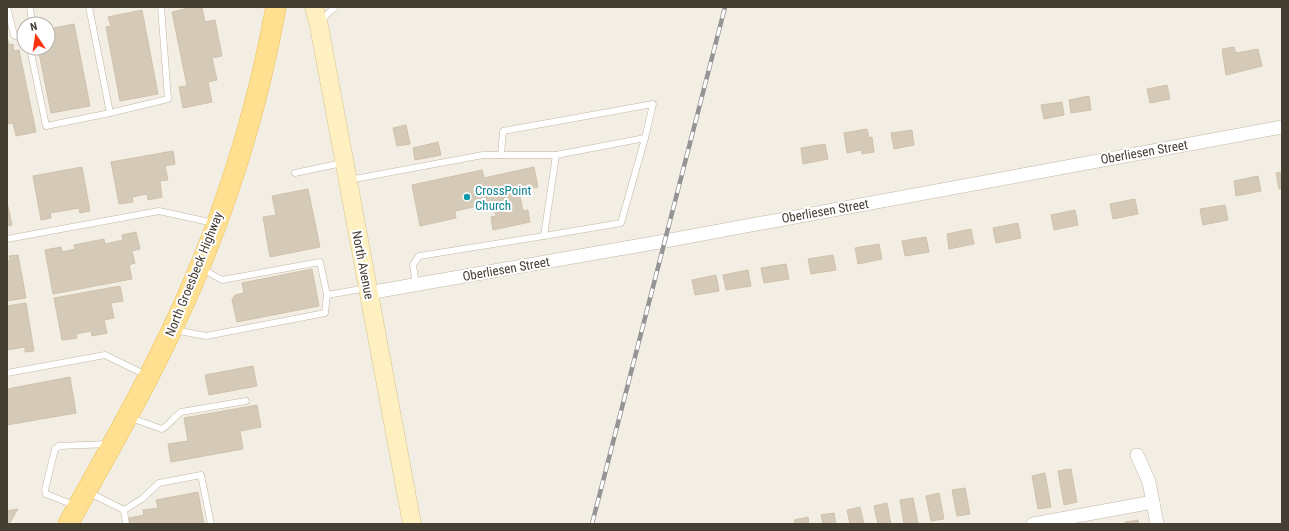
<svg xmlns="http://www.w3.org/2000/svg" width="1289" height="531" font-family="'Roboto Condensed',sans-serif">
<rect width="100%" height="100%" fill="#f3eee3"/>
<g fill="#d5cab8" stroke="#d0c2ab">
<path d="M193,7h9l3,15 10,-2 7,36 -10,2 5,22 -9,2 4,20 -29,6 -4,-21 8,-1 -15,-74z"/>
<path d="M142,10l16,84 -38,7 -14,-74 5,-1 -3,-9z"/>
<path d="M74,24l16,82 -39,7 -13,-65h10v-19z"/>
<path d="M7,38l2,7 4,-1 1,7 5,-1 17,82 -20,4 -3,-13 -6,1z"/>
<path d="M1234,47l2,6 22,-4 4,17 -36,9 -4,-26z"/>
<path d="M1167,85l3,14 -20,4 -3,-14z"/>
<path d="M1089,96l2,14 -20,3 -2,-13z"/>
<path d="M1062,102l2,13 -20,4 -3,-14z"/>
<path d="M406,125l4,19 -13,2 -4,-18z"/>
<path d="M867,129l2,9 3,-1 2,15 -12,2 -1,-4 -14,3 -3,-20z"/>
<path d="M912,130l2,15 -20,4 -3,-16z"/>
<path d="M438,142l3,13 -26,5 -2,-12z"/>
<path d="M825,144l3,15 -25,5 -2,-16z"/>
<path d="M173,151l2,13 -10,2 3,14 -8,1 2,16 -14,3 -1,-6 -15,3 1,5 -14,2 -8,-42z"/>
<path d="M82,167l8,44 -10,2 -1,-5 -29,5 1,5 -10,2 -8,-44z"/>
<path d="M534,167l4,20 -19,4 4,20 5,-1 2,12 -37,8 -2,-13 5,-1 -3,-13 -38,8 1,7 -36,8 -8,-41 70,-15 2,8z"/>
<path d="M1282,172v16l-3,1 -3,-16z"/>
<path d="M1258,176l3,15 -25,5 -2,-15z"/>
<path d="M308,189l12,58 -50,10 -7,-40 13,-2 -4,-19z"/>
<path d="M1135,199l3,15 -25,5 -3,-15z"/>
<path d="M7,202l5,23 -5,1z"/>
<path d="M1225,205l3,15 -25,5 -3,-16z"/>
<path d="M1075,210l3,15 -24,5 -3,-15z"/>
<path d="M1018,223l3,15 -25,5 -3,-15z"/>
<path d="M971,229l3,15 -25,5 -2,-15z"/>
<path d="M136,232l4,17 -8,2 3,12 -6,2 3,14 -79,15 -8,-44 16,-3 1,5 13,-3 -1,-4 30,-6 1,5 18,-4 -1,-5z"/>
<path d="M926,237l3,15 -24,4 -3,-15z"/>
<path d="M879,244l3,15 -24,5 -3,-16z"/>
<path d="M18,255l8,43 -19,3v-40h3l-1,-5z"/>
<path d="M833,255l3,15 -25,4 -3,-15z"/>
<path d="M786,264l3,15 -25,4 -3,-15z"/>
<path d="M312,269l7,37 -82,16 -5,-22 3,-5 9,-2 -2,-10z"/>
<path d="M748,270l3,16 -25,4 -3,-15z"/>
<path d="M716,275l3,16 -24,4 -3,-15z"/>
<path d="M120,286l3,15 -12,2 3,15 -10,2 3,13 -15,3 -1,-5 -15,3 1,4 -15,2 -8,-42z"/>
<path d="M26,303l8,48 -9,1v-5l-18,3v-44z"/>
<path d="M253,366l4,20 -48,9 -4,-20z"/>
<path d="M70,377l6,36 -69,12v-36z"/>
<path d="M257,405l4,22 -21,4 3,18 -72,13 -3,-18 20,-3 -4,-23z"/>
<path d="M1071,469l6,33 -13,3 -6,-34z"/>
<path d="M1045,473l6,34 -13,2 -6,-33z"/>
<path d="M965,488l5,26 -13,2 -5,-26z"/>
<path d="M198,492l6,32h-74l-1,-6 15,-3 -1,-5 15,-2 -2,-8z"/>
<path d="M939,493l5,26 -13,2 -5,-25z"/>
<path d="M913,498l5,25 -14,1 -4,-24z"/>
<path d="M887,503l4,21h-13l-4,-18z"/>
<path d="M860,507l4,17h-14l-3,-14z"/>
<path d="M18,509l-9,15h-2v-13z"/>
<path d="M834,513l2,11h-13l-2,-9z"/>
<path d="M808,517l1,7h-14l-1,-4z"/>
<path d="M1138,520l1,4h-13l-1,-2z"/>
</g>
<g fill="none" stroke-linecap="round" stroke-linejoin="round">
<defs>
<g id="service">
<path d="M7,7l7,28 10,5"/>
<path d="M30,7l2,17"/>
<path d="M89,7l21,106 58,-14 -7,-92"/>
<path d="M320,21l15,-14"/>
<path d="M30,48l16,78 64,-13"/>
<path d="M501,155l2,-24 150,-27 -8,34"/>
<path d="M295,173l47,-10"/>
<path d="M349,180l134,-25h73l-12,81 -125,20 -6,9 3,20"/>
<path d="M544,236l77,-13 24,-85 -89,17"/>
<path d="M7,239l152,-28 55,12"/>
<path d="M201,268l21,12 98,-18 7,33 40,-7"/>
<path d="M174,330l32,6 119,-23 2,-18"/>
<path d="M7,373l98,-18 41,20"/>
<path d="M131,418l31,11c7,-4 11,-11 19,-17l65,-11"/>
<path d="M88,492l36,18"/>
<path d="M74,505l-28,-11 -1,-4 10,-41 4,-3 50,-2"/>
<path d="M124,510l18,-11 17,-16 42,-8 10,49"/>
<path d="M124,510l2,14"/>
</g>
<g id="minor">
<path d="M368,293l297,-52 617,-114"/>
<path d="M1137,455l12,27 8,42"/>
<path d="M1033,524l120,-22"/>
</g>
<path id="secondary" d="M314,7l5,19 93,498"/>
<path id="primary" d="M68,524c31,-56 63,-111 91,-168 55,-109 95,-229 117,-349"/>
</defs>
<use href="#service" stroke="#bfb6a5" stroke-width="7"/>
<use href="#minor" stroke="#bfb6a5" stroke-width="14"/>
<use href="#secondary" stroke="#d5c390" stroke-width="19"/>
<use href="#primary" stroke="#ebbf59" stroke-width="21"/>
<use href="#service" stroke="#fff" stroke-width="6"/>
<use href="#minor" stroke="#fff" stroke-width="13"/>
<use href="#secondary" stroke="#fff0c1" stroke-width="18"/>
<use href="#primary" stroke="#ffe090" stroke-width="20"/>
<defs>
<path id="rail" d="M592,524l133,-517"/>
</defs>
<use href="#rail" stroke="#949494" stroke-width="4.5"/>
<use href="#rail" stroke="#fff" stroke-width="3" stroke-dasharray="9" stroke-linecap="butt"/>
</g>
<circle fill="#0f9aa8" stroke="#fff" stroke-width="1.5" cx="467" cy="197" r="4"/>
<g text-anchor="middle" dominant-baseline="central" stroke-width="4" stroke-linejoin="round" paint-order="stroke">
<g font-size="13" fill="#453e33" stroke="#fff">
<text transform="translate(1144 152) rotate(-10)">Oberliesen Street</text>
<text transform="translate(825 211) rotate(-10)">Oberliesen Street</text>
<text transform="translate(363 265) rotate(79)">North Avenue</text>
<text transform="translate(506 269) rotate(-10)">Oberliesen Street</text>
<text transform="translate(194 274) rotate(-68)">North Groesbeck Highway</text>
</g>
<g font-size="13" fill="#0d838f" stroke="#fff" text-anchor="start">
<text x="475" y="190">CrossPoint<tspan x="475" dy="15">Church</tspan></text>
</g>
</g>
<rect width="1289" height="531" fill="none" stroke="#453e33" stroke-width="16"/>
<g transform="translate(36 36) rotate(347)"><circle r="19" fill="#ffffff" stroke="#b5b2ad"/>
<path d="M0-3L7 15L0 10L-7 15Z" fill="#ff330e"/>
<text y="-6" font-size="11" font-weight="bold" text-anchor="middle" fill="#453e33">N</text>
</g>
</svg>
